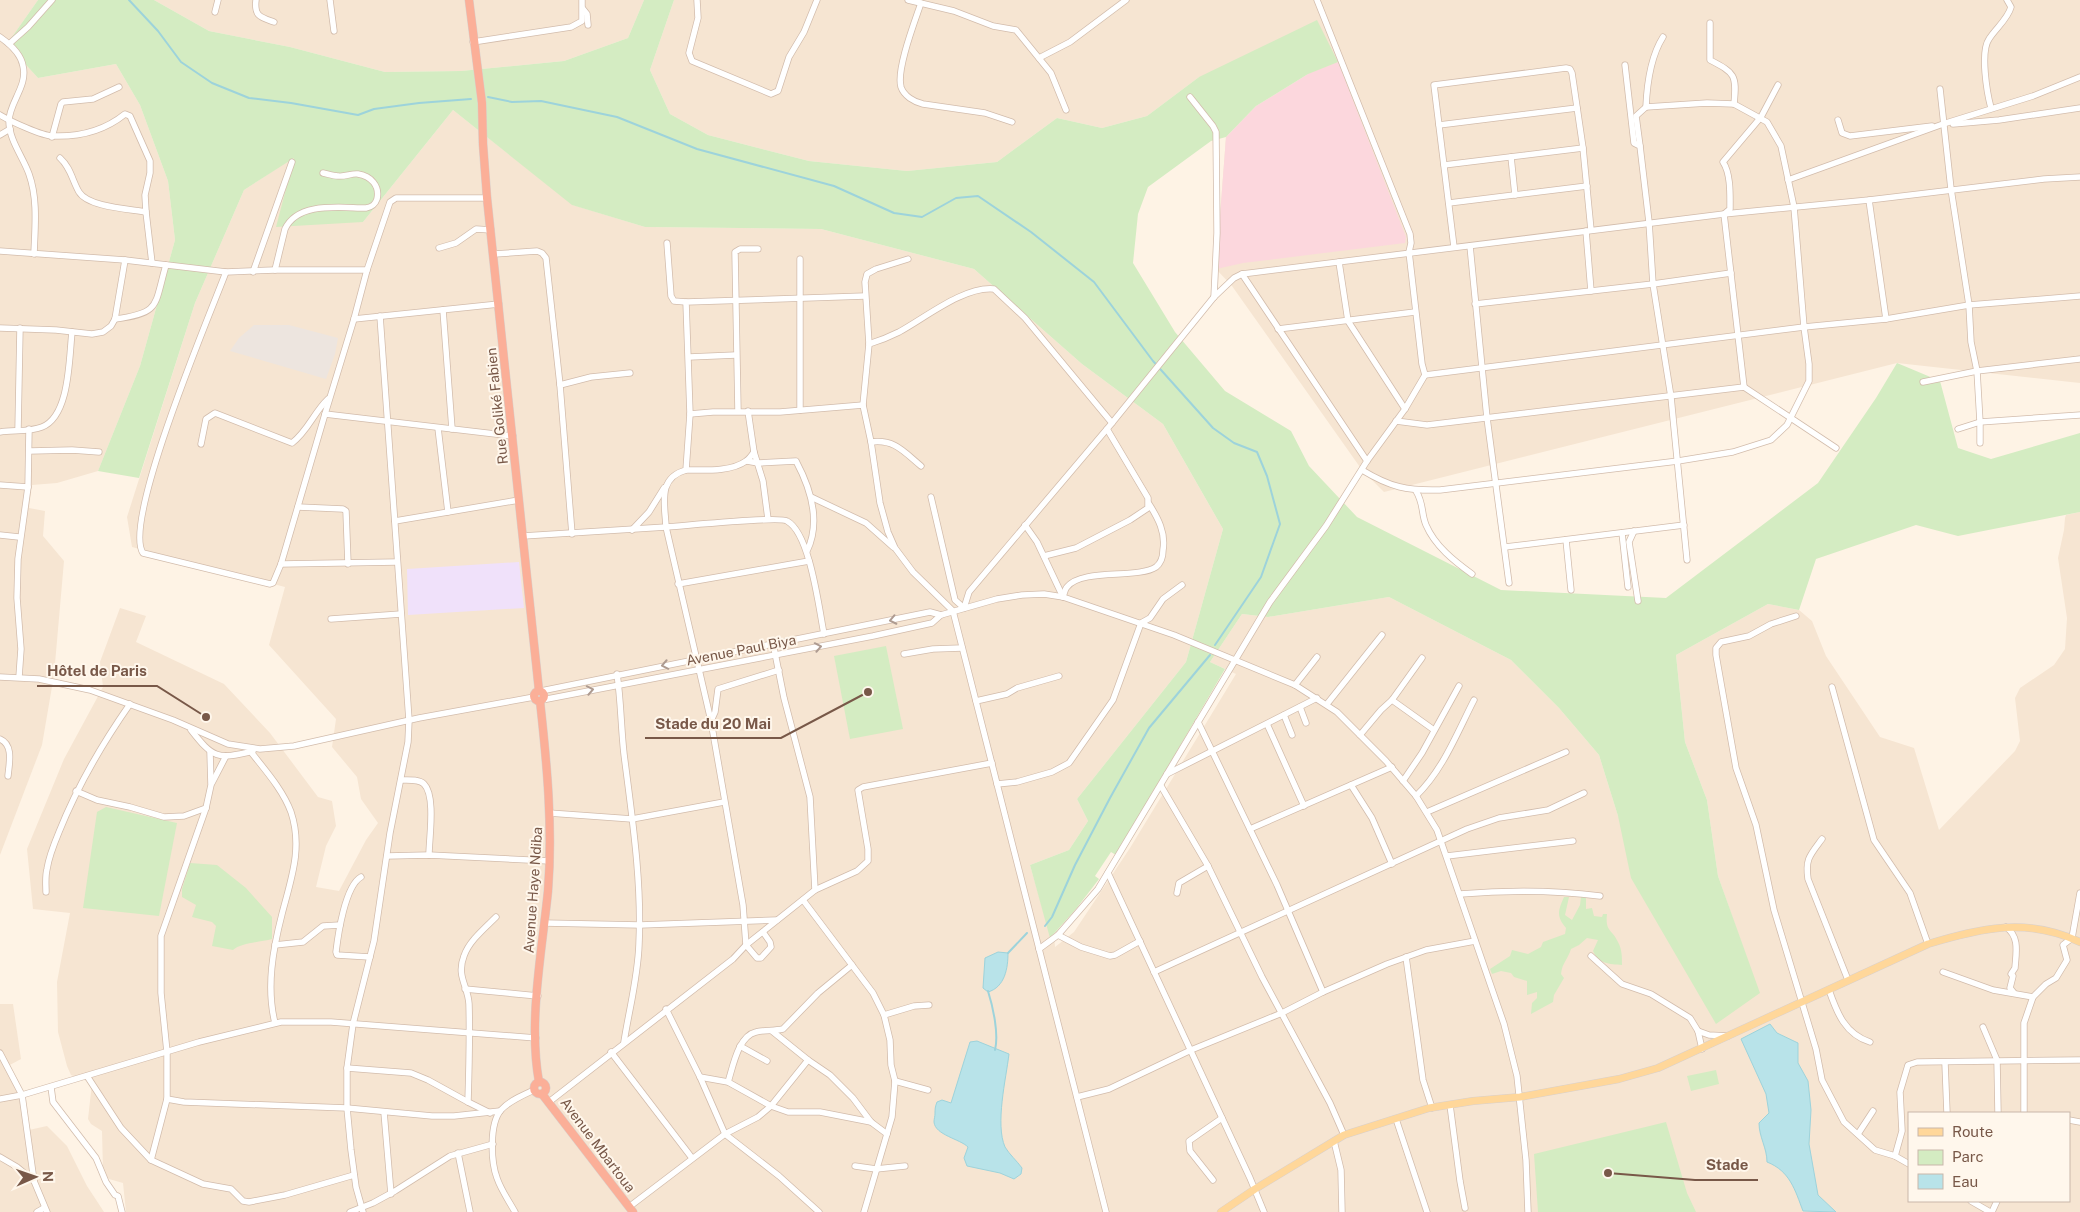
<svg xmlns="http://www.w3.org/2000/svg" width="2080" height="1212" font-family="'Public Sans',sans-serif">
<rect width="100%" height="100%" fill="#fef3e5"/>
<g fill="#f6e5d2" fill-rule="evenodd">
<path d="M0,0h38l-31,44 31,34 78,-14 24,41 28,76 7,59 -35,126 -42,105 -41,12 -25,2 -3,23 16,3 -2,25 21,25 -10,114 -12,70 -42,110z"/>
<path d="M154,0h490l-16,38 -64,23 -103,10 -76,1 -95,-25 -81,-16z"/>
<path d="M674,0h1406v383l-183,-20 -513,129 -22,-22 -130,-184 -16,-17 10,-132 82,-63 -109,3 -52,39 -45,12 -45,-10 -60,44 -90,9 -98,-10 -101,-26 -38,-21 -20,-44z"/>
<path d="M453,110l120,95 72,22 176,2 153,40 108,95 81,60 60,105 -37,133 -109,137 11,22 -19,29 -39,15 21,73 3,-4 1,13 19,-15 56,-84 106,-174 -26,-12 32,-48 26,3 121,-20 122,63 48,48 40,47 19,61 141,177 -41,-117 -11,-76 -22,-58 -9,-87 92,-51 31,6 13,11 14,35 54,81 34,11 25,82 76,-79 5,-10 -5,-43 5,-10 34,-23 11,-16 2,-31 -9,-60 6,-28 1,-12 1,-3 14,-3v700h-1954l-3,-29 -14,-4 -6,-8 -1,-40 -11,-7 -3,-5 4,-36 -21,-8 -4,-9 -9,-34 -1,-50 13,-69 -37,-4 -6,-60 37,-90 39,-72 -3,-25 20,-54 26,8 -10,26 88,42 46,49 48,64 14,4 4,25 -10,20 -10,41 23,4 27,-51 12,-17 -17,-24 -4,-22 -25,-30 4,-28 -67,-74 16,-58 -153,-40 -5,-30 68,-214 49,-113 50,-33 69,65zM1909,1113h160v88h-160z"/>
<path d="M0,1004h13l8,55 -13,7 21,64 18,-4 20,20 20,40 17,26h-104z"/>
</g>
<path fill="#ede5df" d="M254,325h35l49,13 -3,16 -9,25 -96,-28 9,-13z"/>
<path fill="#f0e1fa" d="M519,562l5,46 -116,7 -1,-46z"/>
<path fill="#fcd7dd" d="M1338,62l68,175 -1,6 -162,20 -27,6 10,-132 30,-31 52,-32z"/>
<g fill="#d4ecc2">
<path d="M38,0h116l55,31 81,16 95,25 76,-1 103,-10 64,-23 16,-38h30l-24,70 20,44 38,21 101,26 98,10 90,-9 60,-44 45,10 45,-12 52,-39 118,-57 21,42 -30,12 -52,32 -30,31 -15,4 -63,46 -10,27 -5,49 42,69 50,59 66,40 18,35 48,51 144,73 165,8 152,-115 58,-85 21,-35 43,18 18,67 33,11 89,-26v79l-122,24 -42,-11 -100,34 -17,51 -31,-6 -92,51 9,87 22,58 11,76 42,117 -44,31 -85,-146 -13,-62 -19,-61 -40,-47 -48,-48 -122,-63 -121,20 -26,-3 -32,48 15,7 -109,186 -5,-3 -16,24 4,3 -23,30 -26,29 -20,-73 39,-15 19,-29 -11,-22 109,-137 37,-133 -60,-105 -81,-60 -108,-95 -153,-40 -176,-2 -73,-22 -119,-95 -90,112 -87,5 18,-69 -50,32 -49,113 -56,175 -41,-7 42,-105 35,-126 -7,-59 -28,-76 -24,-41 -78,14 -31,-34z"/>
<path d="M886,646l17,83 -53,10 -16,-83z"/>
<path d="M106,807l71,16 -18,93 -76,-8 14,-96z"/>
<path d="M190,863l27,2 29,23 26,29v22c-11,3 -31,4 -39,11l-21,-4 4,-20 -4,-4 -20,-5 4,-12 -14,-8v-8z"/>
<path d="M1586,896v13l6,-1 2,8 8,1 1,-3h4c-2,18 5,15 11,28 4,7 4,15 4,23 -13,-1 -23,-1 -29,-14l5,-11 -11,-2 -8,7 -8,4c-3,10 -9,14 -10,25l3,4 -10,17 -1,7 -22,12 1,-11 5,-5v-6l-10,3v-14l-13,-4 -3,-4 -10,-2 -9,3 -2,-5 20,-13 2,-6 16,4 13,-7 2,-5 22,-8 1,-6c-10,-12 -8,-17 -2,-31h5l-4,18 7,5 8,-15 1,-8z"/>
<path d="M1716,1070l3,14 -28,7 -4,-15z"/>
<path d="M1666,1122l21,71 9,19h-158l-4,-58z"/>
</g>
<g fill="#b8e3e9" stroke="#9dd3db">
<path d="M998,952l10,1c0,15 -3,34 -20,39l-5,-4 2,-30z"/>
<path d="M1770,1024l7,9 21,10v20l10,18 3,29 -2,34 9,51 18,17 -33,-1c-8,-21 -13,-40 -36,-49 0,-14 -8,-25 -8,-39l10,-10 -3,-19 -25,-55z"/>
<path d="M977,1041l32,13c-3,25 -14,70 -4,93 4,7 12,14 17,21l-1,6 -7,5 -14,-6 -33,-7 -3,-8 4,-11c-8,-8 -33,-12 -34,-25 0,-3 1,-6 1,-8 0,-5 0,-7 2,-12l5,-2 9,3 19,-61z"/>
</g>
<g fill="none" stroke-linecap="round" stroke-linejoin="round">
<g stroke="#9dd3db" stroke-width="2">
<path d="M129,0l29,31 23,31 31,21 37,15 42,5 67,12 16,-6 45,-6 52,-4"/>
<path d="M488,97l24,5 29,-1 76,16 80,32 137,37 60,27 28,4 34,-19 22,-2 53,36 63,50 59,79 60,67 21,15 23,9 10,24 13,48 -19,53 -46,68"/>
<path d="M1045,926l7,-9 23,-52 35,-67 39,-70 61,-73"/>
<path d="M1008,953l19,-20"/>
<path d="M988,991c5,16 11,43 7,59"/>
</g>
<defs>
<g id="minor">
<path d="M256,0c-2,16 4,17 18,22"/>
<path d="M330,0l4,31"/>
<path d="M697,0l1,18 -9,35 3,8 79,33 7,-3 11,-34 15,-25 13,-32"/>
<path d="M908,0l46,11 39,15 23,4 35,43 15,37"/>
<path d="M921,3c-6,18 -25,67 -20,84 3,9 13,15 22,17l62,9 27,9"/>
<path d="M583,9l4,5 1,11"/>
<path d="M215,12l3,-12"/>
<path d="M1710,23v37c25,13 27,15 24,44"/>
<path d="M0,37c10,7 21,17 23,29 5,20 -14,37 -14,55 0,19 14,36 20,53 9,25 6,53 5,80"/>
<path d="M473,42l98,-15 11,-6v-21"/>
<path d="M9,44l19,-17 24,-27"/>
<path d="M1039,58l31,-16 56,-42"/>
<path d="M1625,65l9,78 6,3 9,76 4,62 18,113 16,163"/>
<path d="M1940,89l11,100 18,116 2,37 6,29 3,51v21"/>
<path d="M1190,97l23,29 3,6 1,101 -3,64"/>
<path d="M1646,107c1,-23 5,-51 17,-70"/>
<path d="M1991,108c-4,-15 -11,-56 -2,-69 6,-10 19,-20 22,-32l-4,-7"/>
<path d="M0,115c10,6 42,21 53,21 27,1 51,-5 72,-22l5,2 20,45v12l-5,22 1,17 6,51"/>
<path d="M1838,120l4,13 8,3 82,-10"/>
<path d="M1953,124l46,-4 81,-12"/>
<path d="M1439,125l138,-17"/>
<path d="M0,135l10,-6"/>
<path d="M52,137l9,-33 2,-2 30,-3 26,-12"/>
<path d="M1511,157l4,38"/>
<path d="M60,158c11,10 12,22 19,34 9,15 50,17 67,20"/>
<path d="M1444,165l139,-17"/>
<path d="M1788,180l155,-56 90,-28 47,-19"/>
<path d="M487,198h-91l-6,4 -23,68 -13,49 -29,95 188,22"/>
<path d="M1869,200l17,119"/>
<path d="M1449,203l138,-17"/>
<path d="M1586,231l5,60"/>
<path d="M667,243l4,53 3,5 12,1"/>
<path d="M1470,246l17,172 22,165"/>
<path d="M1454,247l-20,-162 132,-17 4,1 2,4 11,75 8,82"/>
<path d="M439,248l17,-5 20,-14 15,1"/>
<path d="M0,251l125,9 101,12 49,-2h92"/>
<path d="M494,254l43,-3 5,2 4,5 14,127 12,149"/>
<path d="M908,259l-32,10 -9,5 -2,8 4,62 -6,61 8,37 9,61 8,29 7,16 18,24 40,39 153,601"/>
<path d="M1339,262l9,59 57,88"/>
<path d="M275,270l10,-41c13,-28 56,-21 81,-21 6,-1 9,-3 11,-9 3,-13 -6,-23 -19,-25 -6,-1 -13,3 -20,2 -5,0 -10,-2 -15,-3"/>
<path d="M226,272c-16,42 -104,250 -83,281l127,31 3,-1 8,-19 44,-150"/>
<path d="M253,272l39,-110"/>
<path d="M1242,274l125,187"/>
<path d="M1475,304l178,-20 78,-11"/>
<path d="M443,310l9,119"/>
<path d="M115,319c46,-6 39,-13 51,-54"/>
<path d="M354,319l145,-15"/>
<path d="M0,328l56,2 36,4 11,-2 8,-6 4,-7 10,-59"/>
<path d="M1278,329l137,-17"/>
<path d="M869,344c10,-3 20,-7 30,-12 26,-14 65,-46 95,-43l31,29 87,105"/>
<path d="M689,357l47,-2"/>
<path d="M1425,375l379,-48 82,-8 83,-14 111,-9"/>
<path d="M1923,382l54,-11 103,-12"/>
<path d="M560,385l31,-8 39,-4"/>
<path d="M1744,387l-20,-173 6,-5c0,-14 1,-35 -7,-47l38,-45 17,-32"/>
<path d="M800,410v-151"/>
<path d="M738,411l-3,-159 5,-3h18"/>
<path d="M748,411l6,41 9,29 5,38"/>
<path d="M690,414l23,-2h67l83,-7"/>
<path d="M1396,421l31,4 317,-38 92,61"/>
<path d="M438,428l10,84"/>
<path d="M1958,429l22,-7 100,-7"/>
<path d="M18,430l2,-102"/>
<path d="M0,432c13,-2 30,0 42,-5 28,-11 27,-69 30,-95"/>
<path d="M871,442c24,-3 33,10 50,24"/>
<path d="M201,444l5,-25 9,-6 77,30c16,-12 22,-31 36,-44"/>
<path d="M30,451l42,-1 27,2"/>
<path d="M747,461l11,2 38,-2c15,28 25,61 11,90"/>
<path d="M686,470c18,0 45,2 60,-9 3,-2 6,-6 8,-9"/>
<path d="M1362,470c28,17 45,21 78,20l238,-29 55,-9 38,-12 16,-15 22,-44v-17l-5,-37 -10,-120 -13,-61 -14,-24 -33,-18 -27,-1 -61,4 -10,9 4,30"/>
<path d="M0,485l28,2"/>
<path d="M1416,491c8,13 5,22 10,34 9,21 28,36 46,49"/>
<path d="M811,497l55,26 27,24"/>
<path d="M931,497l24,103 9,8"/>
<path d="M298,507l45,2 3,2 2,53"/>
<path d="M395,521l124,-21"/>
<path d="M1025,525l12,17 26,55"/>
<path d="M632,530l17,-18 15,-24"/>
<path d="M1634,531l-5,11 9,59"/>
<path d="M1622,533l6,54"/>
<path d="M0,535l19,2"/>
<path d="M523,536l143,-9c-1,-23 -9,-49 20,-57l4,-56 -4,-112 179,-6"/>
<path d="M1566,540l5,50"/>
<path d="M1505,547l179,-22"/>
<path d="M1044,556l32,-8 54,-28 18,-12v-10l-41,-69"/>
<path d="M281,564l116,-2"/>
<path d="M678,584l131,-23"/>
<path d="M1063,597c1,-3 2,-8 4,-10 15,-19 71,-8 89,-20 5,-4 7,-11 7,-17 3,-17 -5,-32 -14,-46"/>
<path d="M964,608l5,-16 143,-169 102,-126 20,-19 8,-4 482,-60 145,-14 175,-21 36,-2"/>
<path d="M1796,616l-25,8 -22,12 -28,6 -5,6v7l20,113 20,57 18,85 42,139 6,31 22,42 31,28 20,6 7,-25 -2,-39 8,-27 9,-3 163,-2"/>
<path d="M331,619l70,-5"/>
<path d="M904,654l29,-5 29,-1"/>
<path d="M617,674c4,27 4,54 7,80 8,63 18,127 15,190 -1,33 -10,66 -15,98"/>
<path d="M0,677l39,2 51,11 83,30 55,24 32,5 34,-3 125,-28 115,-21"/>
<path d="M19,677l2,-28 -4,-51 1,-39 10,-72 1,-58"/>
<path d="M1295,685l22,-28"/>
<path d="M1832,687l42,153 36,53 18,51"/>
<path d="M541,691l389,-79 11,3"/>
<path d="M542,700l331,-64 59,-13 9,-8 56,-16 25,-4 22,-1 19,3 111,38 121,50 42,27 49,49 30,35 21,34 67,194 13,52 9,84 2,52"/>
<path d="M1392,700l42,30"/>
<path d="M976,701l31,-7 10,-6 42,-12"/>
<path d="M1327,704l55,-69"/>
<path d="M1300,707l6,16"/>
<path d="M1284,715l8,20"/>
<path d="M711,721l4,-9 3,-23 61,-19"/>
<path d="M1198,722l79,163 46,107"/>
<path d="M1267,724l37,82"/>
<path d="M191,730c22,28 26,30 62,21"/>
<path d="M1360,735l21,-25 11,-10 30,-42"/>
<path d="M0,739c14,6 9,25 8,37"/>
<path d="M251,752c14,18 32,38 40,60 12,36 0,67 -9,102 -9,35 -16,73 -7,109"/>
<path d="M1167,774l150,-76"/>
<path d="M401,780c7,0 18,-1 23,4 12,12 5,55 5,71"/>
<path d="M1403,781l19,-28 37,-67"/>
<path d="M212,783l14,-27"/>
<path d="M997,784l20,-2 35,-10 17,-9 44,-63 28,-77 9,-5 13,-19 19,-14"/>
<path d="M1351,785l21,33 20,46"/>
<path d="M1161,786l47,80 54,111 68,126 14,32"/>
<path d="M76,791l21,9 33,7 34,10 20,-1 22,-8"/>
<path d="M1416,796c27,-26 41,-63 58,-96"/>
<path d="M1427,812l139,-60"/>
<path d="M549,813l83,6 92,-17"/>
<path d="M1250,829l142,-62"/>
<path d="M1822,839c-12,16 -17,20 -14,40l40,101"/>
<path d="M387,856l42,-1 121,6"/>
<path d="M1447,856l126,-15"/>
<path d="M1108,873l142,305 14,34"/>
<path d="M361,877c-16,9 -23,58 -25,75l1,3 33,2"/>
<path d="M815,890l42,-19 11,-10v-12l-10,-59 5,-3 129,-24"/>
<path d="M46,892c0,-7 -1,-15 1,-23 2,-13 7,-25 12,-37 18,-45 43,-88 71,-128"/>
<path d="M1177,893l2,-10 29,-17"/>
<path d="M1460,894c46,-4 94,-4 140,2"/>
<path d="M803,900l70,93 11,22 6,25 1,25 4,16 -3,36 -28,95"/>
<path d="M544,923l96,2 137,-5"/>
<path d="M2006,927c14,10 10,26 9,41l-4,6 2,2 -3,12 4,5"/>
<path d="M763,932l7,10 1,5 -10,11h-4l-11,-13 -3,-40 -32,-184 -45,-194c17,-1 113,-11 121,-6 23,12 32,88 37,113"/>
<path d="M1058,935l23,12 29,9 5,-1 25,-14"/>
<path d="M275,945l28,-3 20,-16 17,-1"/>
<path d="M1039,949l19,-14 40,-46 172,-287 56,-76 41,-65 38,-52 20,-34 -3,-11 -13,-112 2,-9 -1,-9 -93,-234"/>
<path d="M1591,956l31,28 29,10 39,24 8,13 4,18"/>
<path d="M1406,957l17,123 9,28"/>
<path d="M1154,972l313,-143 32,-11 49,-8 36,-17"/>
<path d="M1943,972l50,18 40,7"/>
<path d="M465,989l73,7"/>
<path d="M1829,990c8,23 16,44 41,52"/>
<path d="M666,1009l34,68 25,57 54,42 40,36"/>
<path d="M884,1015l30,-9 15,-1"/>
<path d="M1983,1027l14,33 1,53"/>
<path d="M772,1031l36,29 22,15 23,23 18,24 16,12"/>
<path d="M1698,1031l11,4 19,1"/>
<path d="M740,1046l27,15"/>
<path d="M611,1052l81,106"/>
<path d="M0,1053l22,42 12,86 13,31"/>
<path d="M1945,1063l2,50"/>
<path d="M347,1068l64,5 17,7 40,22"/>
<path d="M87,1076l34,52 30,32 52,24 28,5 12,12 6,1 36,-7 69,-20"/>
<path d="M700,1077l28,5 43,24 17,6h32l51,10"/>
<path d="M895,1081l33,9"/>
<path d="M728,1082c5,-15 10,-46 28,-50 8,-2 18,-1 27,-3l35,-36 34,-28"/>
<path d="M51,1087l2,15 43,56 10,24 9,13 3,1 4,16"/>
<path d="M1077,1097l32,-8 82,-39 91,-37 41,-21 64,-28 39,-14 49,-9"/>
<path d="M0,1099l22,-4 177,-53 82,-20h50l205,16"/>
<path d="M167,1099l17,3 163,6 85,8h22l46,-5"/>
<path d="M549,1102l184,-143 13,-14 69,-55 -5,-93 -26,-99 -11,-55"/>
<path d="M1450,1105l10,76 5,27"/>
<path d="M384,1112l7,82"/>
<path d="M490,1113l-22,-11c1,-32 2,-65 1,-98 -1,-18 -13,-28 -5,-48 5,-15 21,-28 32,-39"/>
<path d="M2024,1113v-90l9,-26 13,-13 10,-6 11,-18 -4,-15 9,-7 8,-45"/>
<path d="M1396,1119l31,93"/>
<path d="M2069,1120l11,2"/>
<path d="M1858,1134l15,-23"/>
<path d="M1334,1141l7,29 1,42"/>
<path d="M458,1153l12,59"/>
<path d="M1895,1156l14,8"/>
<path d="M0,1157l17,10 17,14"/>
<path d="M151,1160l16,-61v-47l-6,-59v-57l45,-128 5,-23 -1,-33"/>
<path d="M855,1166l21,3 29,-3"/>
<path d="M1213,1180l-23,-29 -1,-10 33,-23"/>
<path d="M1971,1201l19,11"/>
<path d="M629,1207l96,-73 33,-17 13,-11 37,-46"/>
<path d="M37,1212l7,-4"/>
<path d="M350,1212l23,-9 22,-12 55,-35 43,-12"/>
<path d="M363,1212l-7,-25 -5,-37 -4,-42v-40l6,-44 21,-83 16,-108 18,-91 1,-22 -29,-404"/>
<path d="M515,1212c-6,-11 -14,-22 -18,-34 -6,-16 -8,-54 4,-68 8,-9 22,-15 33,-20"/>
<path d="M1992,1212l5,-11"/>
</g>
<path id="major" d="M1221,1212l34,-23 89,-54 85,-27 44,-7 47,-4 99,-18 39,-11 270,-124c54,-16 98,-27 152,-2"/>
<g id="highway">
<path d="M469,0l13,103 1,41 4,54 52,493"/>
<circle cx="539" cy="696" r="5"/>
<circle cx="540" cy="1088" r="6"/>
<path d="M539,1082c-11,-60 3,-131 9,-191 5,-63 -1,-127 -8,-190"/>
<path d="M542,1094l91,118"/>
</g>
</defs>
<use href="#minor" stroke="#d2bcac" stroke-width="7"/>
<use href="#major" stroke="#d9d0cc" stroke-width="8"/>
<use href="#highway" stroke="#d9d0cc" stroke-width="9"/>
<use href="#minor" stroke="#fff" stroke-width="5.5"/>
<use href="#major" stroke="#ffd79a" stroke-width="7"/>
<use href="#highway" stroke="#fbaf98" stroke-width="8"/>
</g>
<defs><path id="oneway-chevron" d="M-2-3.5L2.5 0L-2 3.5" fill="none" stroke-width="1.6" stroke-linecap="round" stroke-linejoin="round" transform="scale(1.25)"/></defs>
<g stroke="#ae9b91">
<use href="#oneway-chevron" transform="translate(893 620) rotate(168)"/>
<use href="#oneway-chevron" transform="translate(818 647) rotate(-11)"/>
<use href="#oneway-chevron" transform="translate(665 665) rotate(169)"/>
<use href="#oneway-chevron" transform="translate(590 690) rotate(-11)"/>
</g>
<g text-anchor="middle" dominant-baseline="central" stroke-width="4" stroke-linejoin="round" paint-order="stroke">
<g font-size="14" fill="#785848" stroke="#fff7ec">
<text transform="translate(497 406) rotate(-96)">Rue Goliké Fabien</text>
<text transform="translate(741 650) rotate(-11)">Avenue Paul Biya</text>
<text transform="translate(533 890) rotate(-86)">Avenue Haye Ndiba</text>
<text transform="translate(598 1145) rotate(53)">Avenue Mbartoua</text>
</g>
</g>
<path fill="none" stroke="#785848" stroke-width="2" d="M206 717L157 686H37M868 692L781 738H645M1608 1173L1695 1180H1758"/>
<g fill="#785848" stroke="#fff7ec" stroke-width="2">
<circle cx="206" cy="717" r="5"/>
<circle cx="868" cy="692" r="5"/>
<circle cx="1608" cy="1173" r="5"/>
</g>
<g font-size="15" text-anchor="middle" font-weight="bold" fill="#785848" stroke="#fff7ec" stroke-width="4" stroke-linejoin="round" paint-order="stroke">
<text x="97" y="676">Hôtel de Paris</text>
<text x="713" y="729">Stade du 20 Mai</text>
<text x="1727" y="1170">Stade</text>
</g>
<rect x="1908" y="1112" width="162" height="90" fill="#fff7ec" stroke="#c9b7aa"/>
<rect x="1918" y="1128" width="25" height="8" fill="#ffd79a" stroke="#c9b7aa"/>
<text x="1952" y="1137" font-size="15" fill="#785848">Route</text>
<rect x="1918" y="1150" width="25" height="15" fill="#d4ecc2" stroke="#c9b7aa"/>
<text x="1952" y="1162" font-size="15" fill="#785848">Parc</text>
<rect x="1918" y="1174" width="25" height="15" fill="#b8e3e9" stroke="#c9b7aa"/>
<text x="1952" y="1187" font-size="15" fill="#785848">Eau</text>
<g transform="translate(35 1177) rotate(88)" stroke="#fff7ec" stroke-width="4" paint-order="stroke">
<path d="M0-4L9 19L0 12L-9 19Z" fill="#785848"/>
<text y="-8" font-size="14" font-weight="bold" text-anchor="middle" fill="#785848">N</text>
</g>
</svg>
